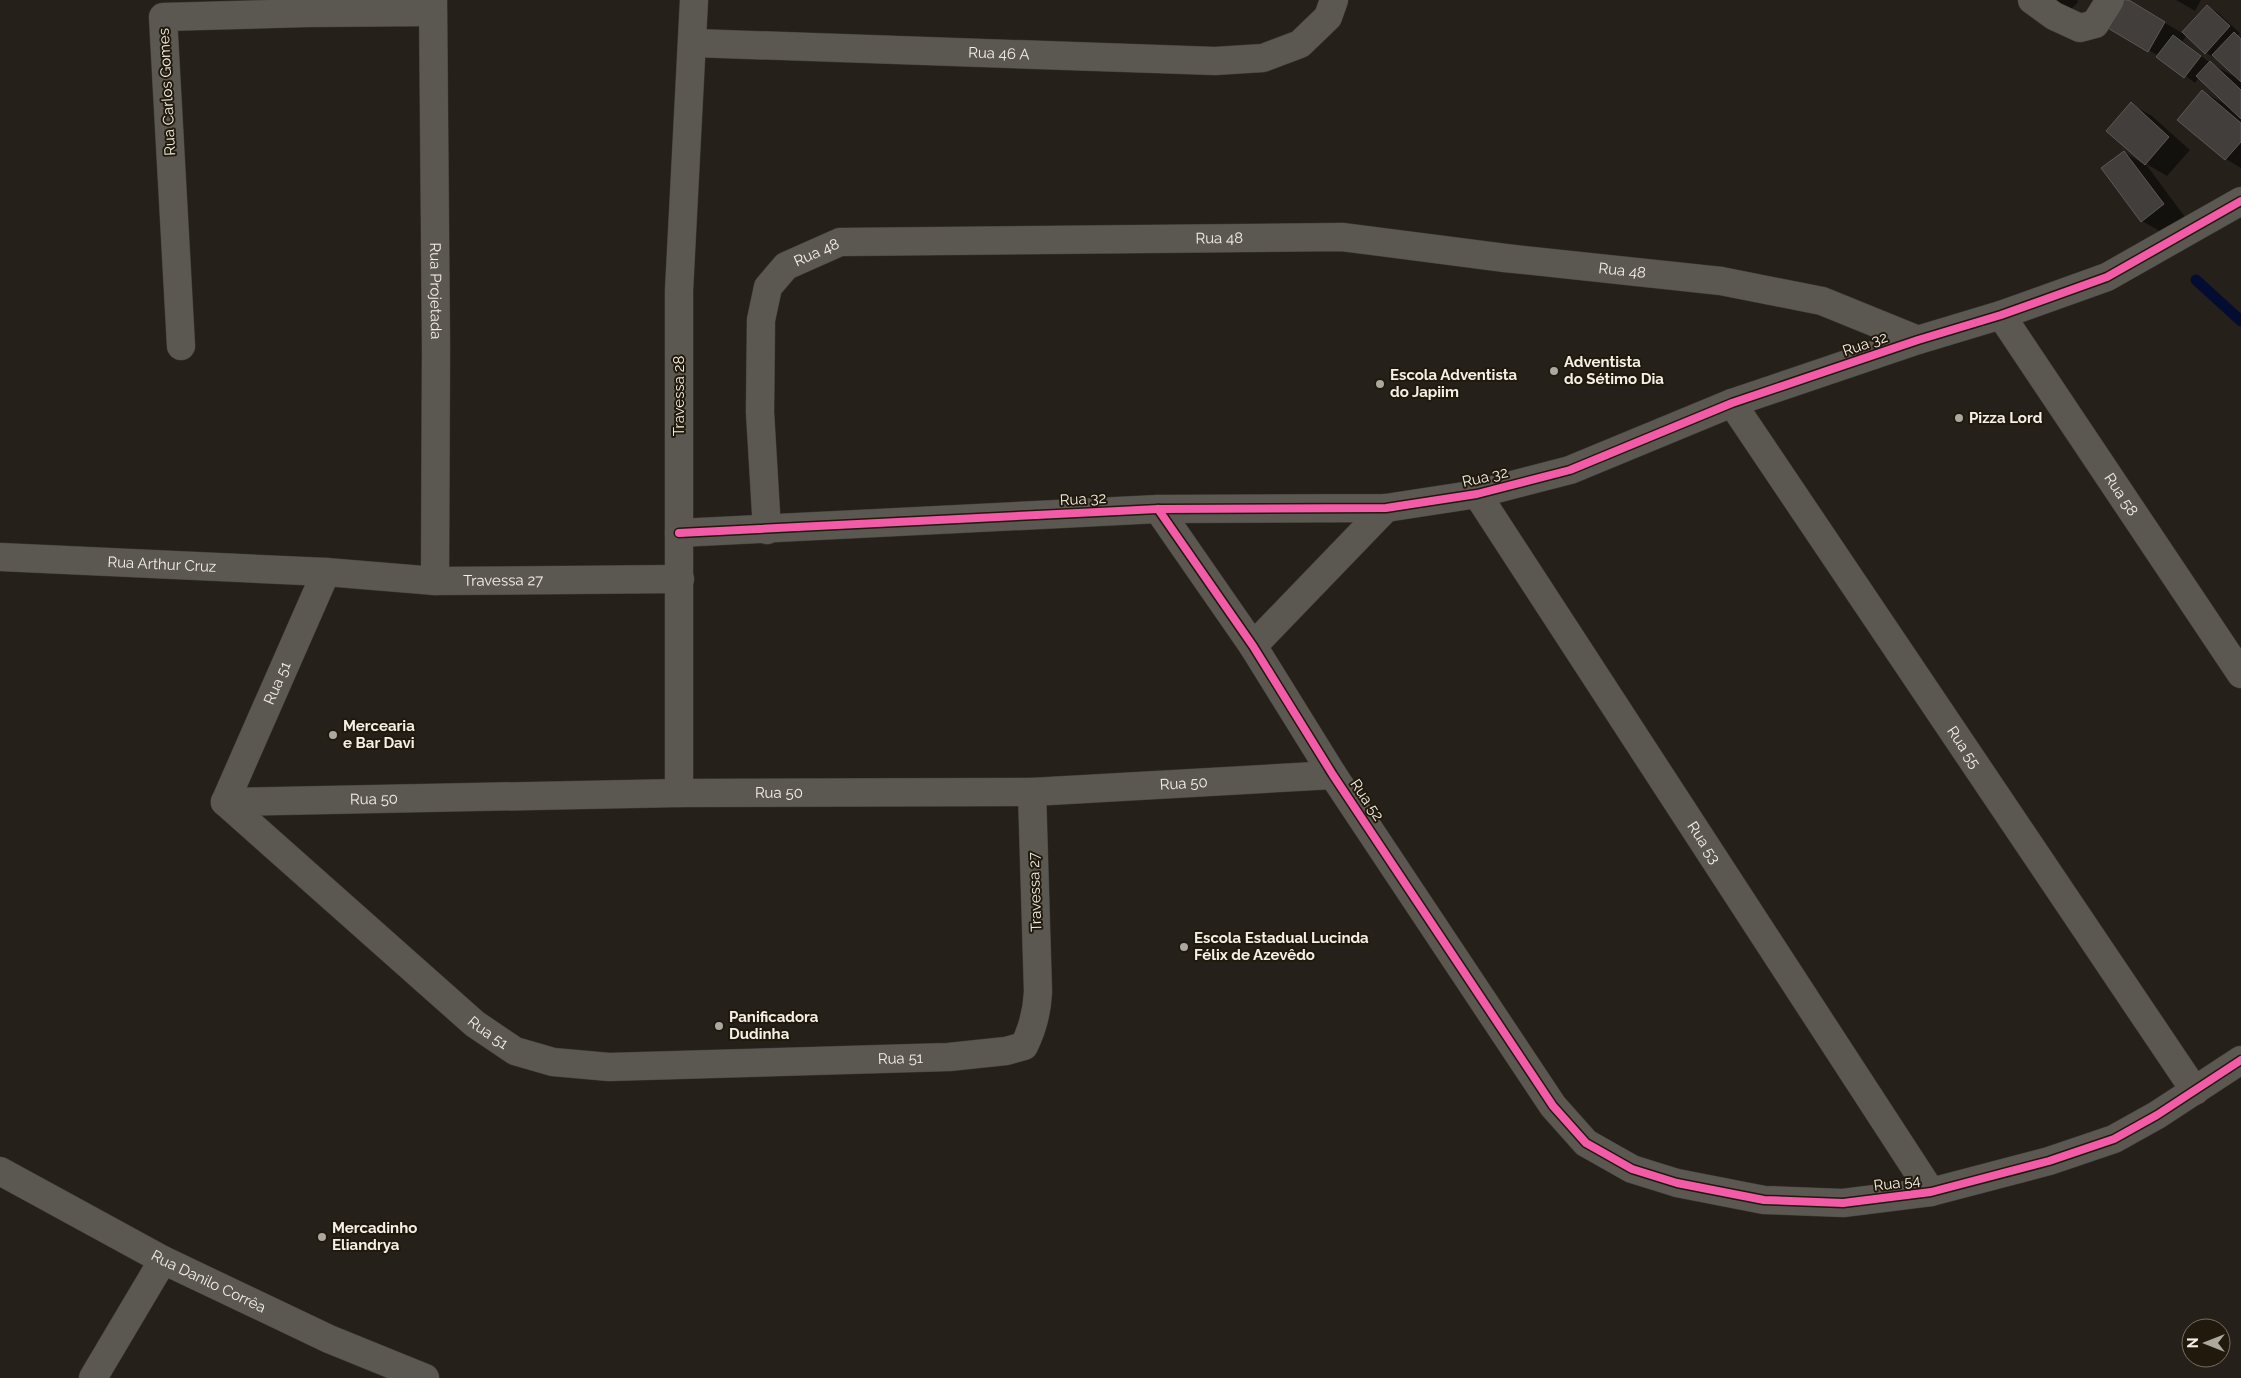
<svg xmlns="http://www.w3.org/2000/svg" width="2241" height="1378" font-family="Raleway,sans-serif">
<rect width="100%" height="100%" fill="#25211a"/>
<g fill="#0007" fill-rule="evenodd">
<path d="M2046,0h31l1,2 -12,13z"/>
<path d="M2127,0l55,33 25,-27 10,6 23,21 -3,3 4,2v130l-15,-9 -47,-40 23,-28 26,15 -29,-29 -4,6 -36,-27 -51,-30zM2187,34l19,19 11,6 18,18 -25,-14 -27,-22z"/>
<path d="M2176,0h25l-6,11z"/>
<path d="M2131,104l21,12 38,34 -23,26 -22,-13 40,54 -22,16 -21,-12 -18,-69 18,11z"/>
</g>
<g fill="none" stroke-linecap="round" stroke-linejoin="round">
<path stroke="#030d32" stroke-width="11" d="M2196,280l45,41"/>
</g>
<g fill="#423e3c" stroke="#5d5756">
<path d="M2121,0h8l36,22 -17,30 -42,-25z"/>
<path d="M2207,5l23,21 -25,28 -23,-22z"/>
<path d="M2234,32l7,7v43l-29,-27z"/>
<path d="M2173,35l28,21 -17,22 -28,-21z"/>
<path d="M2210,61l31,29v29l-45,-43z"/>
<path d="M2202,90l39,33v19l-16,18 -48,-40z"/>
<path d="M2131,102l38,35 -24,28 -39,-34z"/>
<path d="M2124,151l40,53 -23,18 -40,-54z"/>
</g>
<g fill="none" stroke-linecap="round" stroke-linejoin="round">
<defs>
<g id="minor">
<path id="s1" d="M433,0l3,346 -1,235"/>
<path d="M2032,0l22,16 26,12 15,-4 15,-24"/>
<path id="s2" d="M694,43l521,18 48,-3 37,-14 28,-27 6,-17"/>
<path id="s3" d="M2001,315l240,359"/>
<path d="M181,346l-18,-329 144,-4 126,-1"/>
<path id="s4" d="M1732,403l463,688"/>
<path id="s5" d="M1477,494l454,698"/>
<path d="M1158,509l95,137 80,129 220,331 33,37 46,26 45,14 87,17 79,3 88,-11 118,-31 65,-22 43,-24 84,-55"/>
<path id="s6" d="M767,530l-7,-118 1,-92 7,-33 18,-21 54,-24 502,-5 163,21 216,23 101,20 96,39"/>
<path d="M679,533l479,-24 228,-1 91,-14 93,-24 162,-67 186,-63 83,-25 106,-38 134,-76"/>
<path id="s7" d="M0,557l326,15 109,9 245,-2"/>
<path d="M1253,646l133,-138"/>
<path d="M679,793v-502l15,-291"/>
<path id="s8" d="M225,802l250,222 40,27 38,11 56,5 340,-10 57,-6 18,-5c9,-18 13,-34 14,-54l-6,-200"/>
<path id="s9" d="M225,802l454,-9 353,-1 301,-17"/>
<path id="s10" d="M225,802l101,-230"/>
<path id="s11" d="M0,1171l163,89 166,79 96,39"/>
<path d="M93,1378l70,-118"/>
</g>
</defs>
<use href="#minor" stroke="#403c37" stroke-width="29"/>
<use href="#minor" stroke="#5b5852" stroke-width="28"/>
<defs>
<g id="cycleway">
<path d="M1158,509l95,137 80,129 220,331 33,37 46,26 45,14 87,17 79,3 88,-11 118,-31 65,-22 43,-24 84,-55"/>
<path d="M679,533l479,-24 228,-1 91,-14 93,-24 162,-67 186,-63 83,-25 106,-38 134,-76"/>
</g>
</defs>
<use href="#cycleway" stroke="#20190c" stroke-width="11"/>
<use href="#cycleway" stroke="#f35aa7" stroke-width="8"/>
</g>
<g fill="#aca89f" stroke="#20190c" stroke-width="2">
<circle cx="1554" cy="371" r="5"/>
<circle cx="1380" cy="384" r="5"/>
<circle cx="1959" cy="418" r="5"/>
<circle cx="333" cy="735" r="5"/>
<circle cx="1184" cy="947" r="5"/>
<circle cx="719" cy="1026" r="5"/>
<circle cx="322" cy="1237" r="5"/>
</g>
<g text-anchor="middle" dominant-baseline="central" stroke-width="4" stroke-linejoin="round" paint-order="stroke">
<g font-size="15" fill="#f5f0e7" stroke="#20190c">
<text stroke="none"><textPath href="#s2" startOffset="305">Rua 46 A</textPath></text>
<text transform="translate(167 92) rotate(-93)">Rua Carlos Gomes</text>
<text stroke="none"><textPath href="#s6" startOffset="710">Rua 48</textPath></text>
<text stroke="none"><textPath href="#s6" startOffset="305">Rua 48</textPath></text>
<text stroke="none"><textPath href="#s6" startOffset="1115">Rua 48</textPath></text>
<text stroke="none"><textPath href="#s1" startOffset="291">Rua Projetada</textPath></text>
<text transform="translate(1865 344) rotate(-19)">Rua 32</text>
<text transform="translate(679 396) rotate(-90)">Travessa 28</text>
<text transform="translate(1485 477) rotate(-13)">Rua 32</text>
<text stroke="none"><textPath href="#s3" startOffset="216">Rua 58</textPath></text>
<text transform="translate(1083 499) rotate(-3)">Rua 32</text>
<text stroke="none"><textPath href="#s7" startOffset="162">Rua Arthur Cruz</textPath></text>
<text stroke="none"><textPath href="#s7" startOffset="504">Travessa 27</textPath></text>
<text stroke="none"><textPath href="#s10" startOffset="130">Rua 51</textPath></text>
<text stroke="none"><textPath href="#s4" startOffset="415">Rua 55</textPath></text>
<text stroke="none"><textPath href="#s9" startOffset="959">Rua 50</textPath></text>
<text stroke="none"><textPath href="#s9" startOffset="554">Rua 50</textPath></text>
<text stroke="none"><textPath href="#s9" startOffset="149">Rua 50</textPath></text>
<text transform="translate(1367 800) rotate(56)">Rua 52</text>
<text stroke="none"><textPath href="#s5" startOffset="416">Rua 53</textPath></text>
<text transform="translate(1035 892) rotate(-92)">Travessa 27</text>
<text stroke="none"><textPath href="#s8" startOffset="350">Rua 51</textPath></text>
<text stroke="none"><textPath href="#s8" startOffset="770">Rua 51</textPath></text>
<text transform="translate(1897 1183) rotate(-7)">Rua 54</text>
<text stroke="none"><textPath href="#s11" startOffset="236">Rua Danilo Corrêa</textPath></text>
</g>
<g font-size="15" font-weight="bold" fill="#f5f0e7" stroke="#20190c" text-anchor="start">
<text x="1564" y="362">Adventista<tspan x="1564" dy="17">do Sétimo Dia</tspan></text>
<text x="1390" y="375">Escola Adventista<tspan x="1390" dy="17">do Japiim</tspan></text>
<text x="1969" y="418">Pizza Lord</text>
<text x="343" y="726">Mercearia<tspan x="343" dy="17">e Bar Davi</tspan></text>
<text x="1194" y="938">Escola Estadual Lucinda<tspan x="1194" dy="17">Félix de Azevêdo</tspan></text>
<text x="729" y="1017">Panificadora<tspan x="729" dy="17">Dudinha</tspan></text>
<text x="332" y="1228">Mercadinho<tspan x="332" dy="17">Eliandrya</tspan></text>
</g>
</g>
<g transform="translate(2206 1343) rotate(270)"><circle r="24" fill="#20190c" stroke="#756f64"/>
<path d="M0-4L9 19L0 12L-9 19Z" fill="#aca89f"/>
<text y="-8" font-size="14" font-weight="bold" text-anchor="middle" fill="#f5f0e7">N</text>
</g>
</svg>
